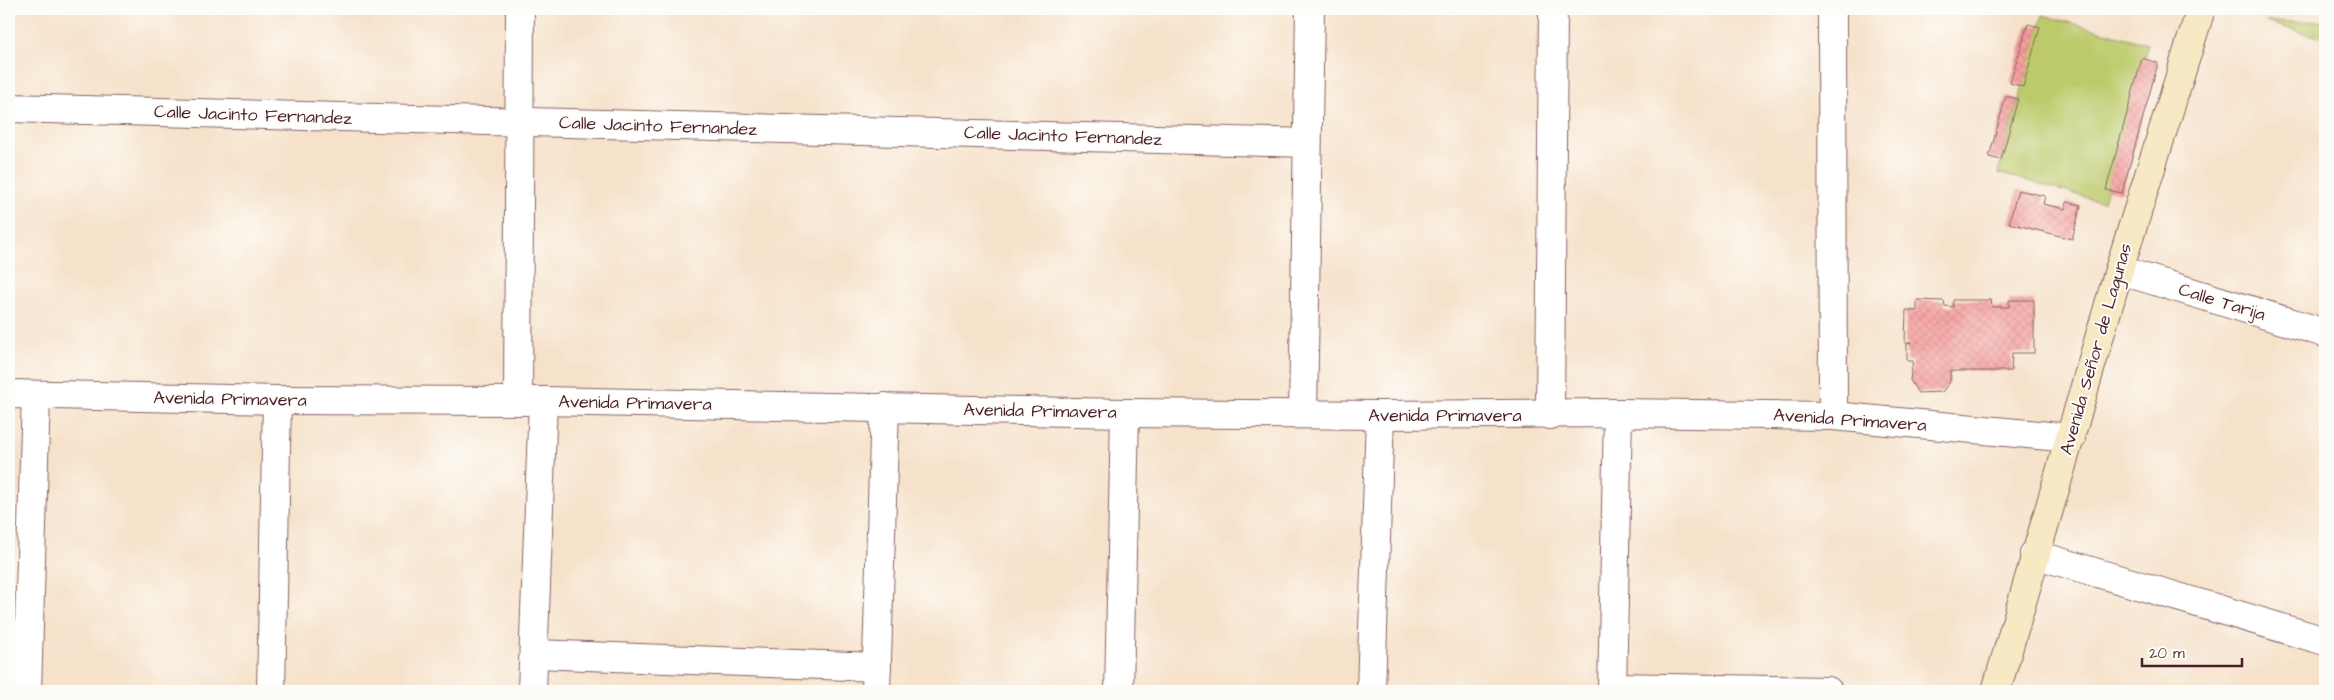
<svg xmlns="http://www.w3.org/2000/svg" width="2334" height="700" font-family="'Architects Daughter',sans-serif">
<defs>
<pattern id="park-tufts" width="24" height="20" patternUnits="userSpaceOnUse" patternTransform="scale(1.25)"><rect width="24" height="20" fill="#bdca6c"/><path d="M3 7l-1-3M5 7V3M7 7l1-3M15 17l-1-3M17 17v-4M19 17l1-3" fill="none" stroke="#a4ad5e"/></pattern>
<pattern id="building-cross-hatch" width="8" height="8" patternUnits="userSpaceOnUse" patternTransform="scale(1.25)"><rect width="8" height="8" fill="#f69f9d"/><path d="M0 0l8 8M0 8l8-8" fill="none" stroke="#d48887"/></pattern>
</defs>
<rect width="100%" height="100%" fill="#fdfcf7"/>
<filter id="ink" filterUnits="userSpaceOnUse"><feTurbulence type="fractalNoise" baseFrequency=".02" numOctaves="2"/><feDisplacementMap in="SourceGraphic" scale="10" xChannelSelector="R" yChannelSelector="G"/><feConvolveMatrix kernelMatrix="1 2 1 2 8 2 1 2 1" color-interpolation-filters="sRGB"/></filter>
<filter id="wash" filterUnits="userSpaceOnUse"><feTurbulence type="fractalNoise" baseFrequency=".0096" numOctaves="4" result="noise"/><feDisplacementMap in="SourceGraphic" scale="20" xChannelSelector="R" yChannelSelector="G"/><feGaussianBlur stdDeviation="1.12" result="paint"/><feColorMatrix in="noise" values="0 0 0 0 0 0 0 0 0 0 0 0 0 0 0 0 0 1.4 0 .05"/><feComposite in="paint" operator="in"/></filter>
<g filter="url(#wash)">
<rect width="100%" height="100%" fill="#f6e2cb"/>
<path fill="#bdca6c" stroke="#84744c" d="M2043,15l105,29 -45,158 -105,-29z"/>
<path fill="url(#park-tufts)" stroke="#84744c" d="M2325,21v18l-59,-17z"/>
<g id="blocks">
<g fill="url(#building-cross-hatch)">
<path d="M2028,24l12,3 -17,60 -13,-4z"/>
<path d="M2142,58l16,5 -36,130 -16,-3z"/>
<path d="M2006,96l12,3 -17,61 -12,-3z"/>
<path d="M2018,190l27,6 -2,8 22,5 2,-7 14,3 -9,34 -63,-16z"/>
<path d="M1917,300l27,1 1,5 8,1v-7h38l1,7h17v-7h25v53h-22l-1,18h-61v11l-8,10 -24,1 -8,-13 3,-19h-6v-17l4,-1h-6l1,-33 11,1z"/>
</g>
</g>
</g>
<g filter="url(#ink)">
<use href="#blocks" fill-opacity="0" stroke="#866363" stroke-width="1"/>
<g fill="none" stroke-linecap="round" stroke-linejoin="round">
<defs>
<g id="street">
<path d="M1832,9l1,407"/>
<path d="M9,108l1298,35"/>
<path d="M2119,270l206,63"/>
<path d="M9,394l268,6 266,1 582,12 255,2 238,-2 215,3 238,22"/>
<path d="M518,401l2,-392"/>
<path d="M1303,414l7,-405"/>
<path d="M1550,415l3,-406"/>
<path d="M2034,554l291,87"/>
<path d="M535,654l342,13"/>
<path d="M1612,687l216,4"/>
<path d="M27,691l9,-296"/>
<path d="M271,691l6,-291"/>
<path d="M532,691l11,-290"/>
<path d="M876,691l9,-284"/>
<path d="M1119,691l6,-278"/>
<path d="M1371,691l9,-276"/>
<path d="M1612,691l6,-278"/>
</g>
<path id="secondary" d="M1996,691l123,-421 82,-261"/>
</defs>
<use href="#street" stroke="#866363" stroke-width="30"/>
<use href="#secondary" stroke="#866363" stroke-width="30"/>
<use href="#street" stroke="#fff" stroke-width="28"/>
<use href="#secondary" stroke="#f7e9c3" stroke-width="28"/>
</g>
</g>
<g text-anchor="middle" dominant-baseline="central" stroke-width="4" stroke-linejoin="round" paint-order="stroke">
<g font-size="18" fill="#4a1f2b" stroke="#fdfcf7">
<text transform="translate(253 115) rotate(2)">Calle Jacinto Fernandez</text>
<text transform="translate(658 126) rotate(2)">Calle Jacinto Fernandez</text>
<text transform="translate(1063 136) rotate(2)">Calle Jacinto Fernandez</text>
<text transform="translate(2222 302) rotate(17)">Calle Tarija</text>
<text transform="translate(2096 349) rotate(-74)">Avenida Señor de Lagunas</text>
<text transform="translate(230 399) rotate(1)">Avenida Primavera</text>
<text transform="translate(635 403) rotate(1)">Avenida Primavera</text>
<text transform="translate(1040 411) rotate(1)">Avenida Primavera</text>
<text x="1445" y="415">Avenida Primavera</text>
<text transform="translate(1850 420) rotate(4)">Avenida Primavera</text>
</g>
</g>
<rect width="2334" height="700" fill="none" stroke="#fdfcf7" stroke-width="30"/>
<path d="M2142 658v8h100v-8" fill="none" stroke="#4a1f2b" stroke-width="2.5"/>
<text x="2149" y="658" font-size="15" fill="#4a1f2b" stroke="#fdfcf7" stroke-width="4" paint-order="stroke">20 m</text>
</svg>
